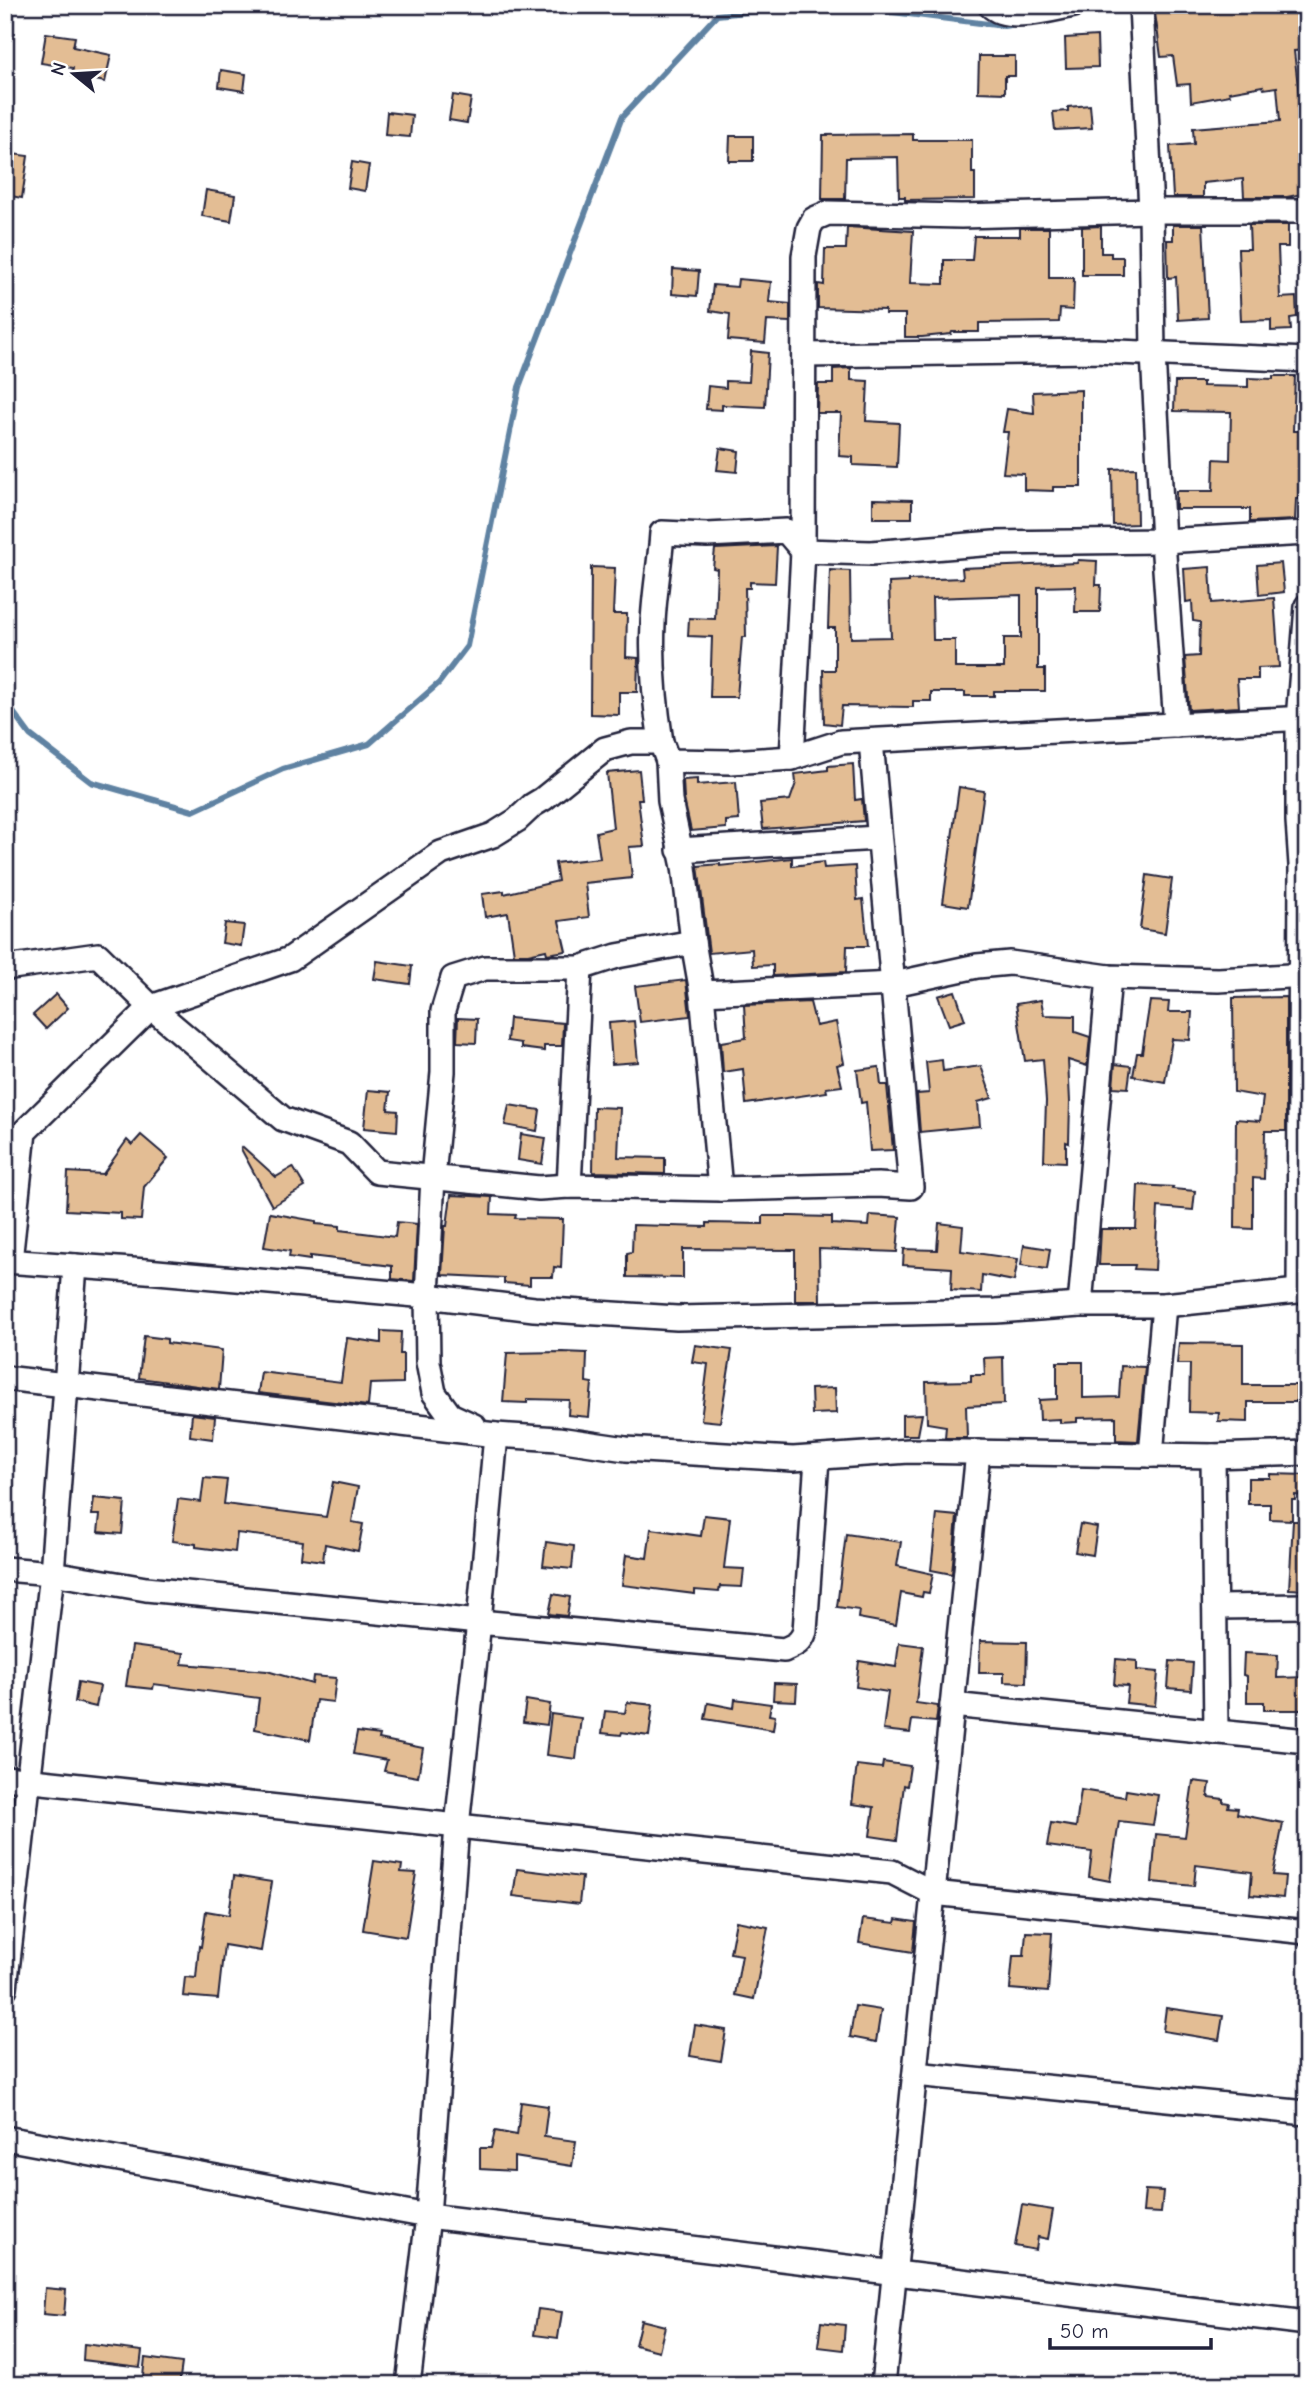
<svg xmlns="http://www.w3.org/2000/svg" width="1312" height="2390" font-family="'Comic Neue',sans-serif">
<rect width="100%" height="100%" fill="#fff"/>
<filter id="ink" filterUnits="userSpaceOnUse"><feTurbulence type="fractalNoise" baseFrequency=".0143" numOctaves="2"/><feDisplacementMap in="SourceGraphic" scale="14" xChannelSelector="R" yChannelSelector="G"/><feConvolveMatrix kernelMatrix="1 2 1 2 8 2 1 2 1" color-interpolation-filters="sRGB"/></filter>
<g filter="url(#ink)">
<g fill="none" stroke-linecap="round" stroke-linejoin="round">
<g stroke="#5e82a2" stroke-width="6">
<path d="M837,5l167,21 12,-2"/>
<path d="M1075,15l26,-10"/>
<path d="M5,701l25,34 61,47 102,29 90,-42 86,-25 70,-61 28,-37 52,-259 103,-270 95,-102 95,-10"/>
</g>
</g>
<g fill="#e3bd94" stroke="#22223b" stroke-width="2" fill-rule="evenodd">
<path d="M1196,5h23v2l83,-2 2,22h3v23l-13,1 5,44 3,-1 5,39v60l-20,4h-43l-1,-18 -40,4v14h-30l-3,-51 24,-2 -1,-16 87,-7 -3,-34 -13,2 -1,-3 -34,6 1,3 -39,7 -1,-18 -13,1 -4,-29 -12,1 -6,-44z"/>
<path d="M46,33l29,4 -2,10 38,8 -6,27 -33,-7 1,-7 -32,-5z"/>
<path d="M1097,36l1,31 -32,1 -1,-30z"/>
<path d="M979,56h36v20h-10v17l-27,-1z"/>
<path d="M221,70l25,4 -2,17 -25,-4z"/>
<path d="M453,95l18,3 -4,25 -18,-3z"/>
<path d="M1090,105l2,23 -37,2 -2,-18 15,-1v-4z"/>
<path d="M387,112l25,3 -2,22 -25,-2z"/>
<path d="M913,134v6h59v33h3v26l-70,1v-3h-6l-1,-40 -52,1 -1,41h-23l1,-64z"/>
<path d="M730,136h23v25h-24z"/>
<path d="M5,153l23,3 -6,42 -17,-3z"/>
<path d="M352,162l17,3 -4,26 -17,-3z"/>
<path d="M206,190l29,5 -4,26 -29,-5z"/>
<path d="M1173,225h30l5,93 -30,2 -2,-43 -8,1 -1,-38h6z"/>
<path d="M1249,225h39v22h-10l2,51 16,-1 1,20 -7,1 1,12 -20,1v-11l-30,1 -3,-72h12z"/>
<path d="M1101,226v27h10v4h12v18h-41v-48z"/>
<path d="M847,227l66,4 -3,52 34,1v-24h28l2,-24h46v-8h29v50h25l-1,32 -13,-1 -1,13 -80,1v9h-27l-1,2 -29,3h-17v-23h-20v-4l-67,-2v-24l6,1 1,-36h21z"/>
<path d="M673,269l26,2 -2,25 -25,-2z"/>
<path d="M738,279l33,3 -2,20 21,2v18l-23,-1 -2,22 -37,-3 2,-26 -20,-3 3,-26 24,2z"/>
<path d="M751,351l17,2 -3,54 -43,-2v5l-16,-1 2,-23 18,2v-7l23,1z"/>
<path d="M851,368v12l17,1 -2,40 33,2 -2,44 -44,-2v-8l-14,-1 2,-43h-24l1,-29h15v-15z"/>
<path d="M1273,376h22l-2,55h13v38h-6l-1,30h-3l-1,21 -45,2v-13h-74v-18h37l1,-32 16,1 1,-48 -57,-1 1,-29h28v4l45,1v-9l25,1z"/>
<path d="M1081,390v97h-28v4l-29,-1v-16l-21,-1 5,-41h-5l4,-23 27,4 -1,-21z"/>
<path d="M720,448l19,3 -2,21 -20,-2z"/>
<path d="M1136,468l1,56 -24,1 -1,-56z"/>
<path d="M873,499l39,1v18h-39z"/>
<path d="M777,546l-2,37 -25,-1v6h-5l1,49h-4l-5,60h-27l2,-60 -24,-1 1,-18 26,1 2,-50 -4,-1 2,-19z"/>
<path d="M1078,560l19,1 -1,24h5l-1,27h-25l1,-26 -38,1v82h7v22h-51v5h-29v-4h-34v9h-18v6l-71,-1 -2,19 -16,-2 -1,-53h12v-42h-7l2,-58 20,1 1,67 40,-1 -2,-54 19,-1v-2l55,-2 -1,-10 115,-5zM1021,595v43h-17v30h-49v-28h-22l-1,-42z"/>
<path d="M1281,563l3,29 -25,3 -2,-30z"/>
<path d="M591,567l24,1 -2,46h14l-1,43 12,1 -1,34h-18v23l-29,-1z"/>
<path d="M1210,567l2,36 62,-5 5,69 -21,1v11h-21l2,28 -50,3 -4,-53 14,-1 1,-34 -7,-1 -1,-20 -6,1 -2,-33z"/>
<path d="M853,764l2,36 7,-1 2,22 -101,8 -3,-26 30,-3 6,-17 -1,-9 33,-4v-4z"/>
<path d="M639,770l3,29h-4l6,47 -15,1 3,31 -47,5 4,34 -30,4 7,30 -19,3 -1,-4 -18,4h-14l-6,-41 -23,4 -3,-23 22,-3v3l54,-13 -3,-18 45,-5 -4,-26 17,-4 -6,-55z"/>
<path d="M697,779v6l39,-3 3,38 -13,1v7l-35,3 -7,-32 -1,-19z"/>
<path d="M959,787l25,4 -16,116 -25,-4z"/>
<path d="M792,858v8l31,-4 1,6 31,-2 2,34 6,-1 5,47h-21l-1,26 -73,4v-11l-20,1 -1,-17 -43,4 -11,-87 22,-2v2z"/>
<path d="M1147,875l25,4 -7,54 -25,-4z"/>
<path d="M225,923l19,2 -3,21 -19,-3z"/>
<path d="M377,961l35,5 -2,18 -36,-5z"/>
<path d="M686,980l4,36 -50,6 -5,-36z"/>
<path d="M955,991l10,29 -16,5 -11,-29z"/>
<path d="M56,994l12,14 -22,21 -13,-14z"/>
<path d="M1286,997v134h-21l-1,48 -11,-1v51l-18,-1 1,-109 24,2 3,-24 -29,-5 -1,-94z"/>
<path d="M1041,1000l3,15 31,1v16l15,5 -3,29 -19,-6 2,42 -1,41 -3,-1v20l-22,-1 2,-60 -3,-42 -18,2 -9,-57z"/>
<path d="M1150,1001l19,1 -1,10h24l-2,28 -18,-1 -7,43 -32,-6 4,-23h5z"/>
<path d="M810,1002l6,24 20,-4 8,41 -7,2 5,21 -16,2 1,4 -81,12 -3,-35 -20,3 -2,-30 25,-4 -2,-33z"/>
<path d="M458,1018l19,1 -1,24 -19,-1z"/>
<path d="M509,1018l54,5 -1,23h-18v5l-23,-3v-5l-14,-2z"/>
<path d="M634,1021l4,41 -26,2 -3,-41z"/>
<path d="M942,1060l1,11 38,-5 11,32 -14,4 2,24 -60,6 -3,-38 12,-1 -3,-31z"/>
<path d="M1115,1064l16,2 -3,22 -15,-1z"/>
<path d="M879,1067l2,18h6l6,65 -23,1 -4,-49 -5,1 -4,-33z"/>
<path d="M368,1090l22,2 -2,18 10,1 -1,20 -33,-3z"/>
<path d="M509,1105l31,5 -3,21 -32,-6z"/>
<path d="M594,1107l26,1 -2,49 47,1v16l-72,-2z"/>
<path d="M521,1134l25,4 -4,26 -24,-4z"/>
<path d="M141,1135l27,23 -24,29 -3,33 -20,-1v-6l-55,-3 2,-38 35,2 24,-34 5,5z"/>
<path d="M243,1147l33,30 17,-10 12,20 -33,19 -31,-57z"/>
<path d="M1138,1185l35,2 -1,2 23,2 -2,19 -35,-3 -3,63 -21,-1 1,-4h-36l2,-36h35z"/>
<path d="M451,1195l41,2 -1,17 25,1 -1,3 48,1 -2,49 -7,-1 -1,10h-23v8l-26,-2v-5l-62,-3 3,-49h2z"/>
<path d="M270,1213l46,8v3l24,2v4l55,7 2,-15 20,2 -3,57 -22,-2v-13l-82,-10v4l-21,-3 1,-6 -26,-4z"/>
<path d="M870,1215l30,2 -3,35 -78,-3 1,52h-25v-51l-112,-1v29l-56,-1v-24l5,-1 1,-27 74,2v-4l56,1v-8h28l41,1v7l37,2z"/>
<path d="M939,1223l24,3 -2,25 57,8 -4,22 -32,-6 -1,17 -30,-2 1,-22 -49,-3 1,-16 33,1z"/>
<path d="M1024,1245l26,4 -3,20 -26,-4z"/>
<path d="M381,1331l20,1 -1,22h3v29l-33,1 -2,22 -110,-13 3,-21 80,10 6,-44 34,5z"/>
<path d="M144,1336l23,3v4l55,7 -3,39 -80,-11z"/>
<path d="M1179,1343l64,1v41h53v17h-48v20l-30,-1 1,-8 -30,-1 1,-48h-13z"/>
<path d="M695,1345l37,5 -12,72 -19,-2 7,-56 -16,-2z"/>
<path d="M562,1352l25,1 -1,29 6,1 -3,34 -21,-2 1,-15 -42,-1v4l-24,-1 4,-49z"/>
<path d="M1003,1357l1,47 -38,2 1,32h-22l1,-12 -19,-3 -1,-41 45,-1v-6h14l-1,-17z"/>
<path d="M1057,1362h26v36l36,-1 2,-31 24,1 -7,74 -22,-1v-23l-39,1v4l-17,1v-4l-20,1 -1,-20 18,-1z"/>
<path d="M835,1388l1,25 -24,1 -1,-25z"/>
<path d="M192,1414l23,3 -2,22 -23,-3z"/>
<path d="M922,1414l-4,21h-16v-20z"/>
<path d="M1270,1474l37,1v21l-12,-1v5h-3v20l-22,-1v-15h-22v-26h22z"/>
<path d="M204,1478l23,2 -3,24 102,13 7,-35 25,5 -6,35 11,2 -5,27 -33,-7 -2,17 -22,-3 2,-17 -66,-8 -2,19 -39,-5v-3l-24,-3 6,-42 23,3z"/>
<path d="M94,1498l31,3 -3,33 -24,-2 2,-17h-8z"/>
<path d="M937,1514l20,2 -5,58 -21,-4z"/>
<path d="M704,1515l26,3 -6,50 20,1 -2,18 -22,-1 -1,6 -24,-2v4l-73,-9 4,-30 21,3 4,-29 50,7z"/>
<path d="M1293,1521h14v69l-18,-1z"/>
<path d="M1080,1524l17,3 -4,28 -18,-3z"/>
<path d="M846,1534l55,8 -4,24 36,8 -4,19 -6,-1 -1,5 -21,-4 -5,32 -38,-7 1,-8 -22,-3z"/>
<path d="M546,1542l28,4 -2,23 -29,-3z"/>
<path d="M553,1594l17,3 -3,19 -18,-2z"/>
<path d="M980,1641l47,1 -1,41 -22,-1v-9h-25z"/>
<path d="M899,1643l24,3 -7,57 22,3 -2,16 -24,-2 -2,13 -27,-3 5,-38 -32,-5 3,-26 37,6z"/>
<path d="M132,1646l52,7 -2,11 85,7 45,13 1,-8 23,2 -3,24 -17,-2 -6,40 -55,-11 4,-31 -105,-14 -1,5 -27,-3z"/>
<path d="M1244,1653l34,2 -1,23 30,-1v33h-43v-8h-17v-26l-4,-1z"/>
<path d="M1116,1659l21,2v9l21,2 -3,34 -29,-3 2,-17 -14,-1z"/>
<path d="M1170,1661l23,2 -2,27 -23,-2z"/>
<path d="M78,1682l22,4 -4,21 -21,-5z"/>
<path d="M774,1683l23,1 -1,17 -23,-1z"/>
<path d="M735,1699l36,5 -2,11 6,1 -2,14 -68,-11 3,-16 26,5z"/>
<path d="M526,1700l24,4 -3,21 -24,-3z"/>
<path d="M627,1702l26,3 -4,31 -27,-4 -1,3 -19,-2 3,-22 20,2z"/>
<path d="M551,1714l30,4 -5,41 -30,-4z"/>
<path d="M357,1732l23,3 -1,4 44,9 -5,29 -34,-6 3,-11 -34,-6z"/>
<path d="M883,1762l27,4 -3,20 -3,-1 -7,55 -27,-4 4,-29 -22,-3 5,-39 25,3z"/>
<path d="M1193,1781l17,2 -2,14 15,2v3l6,1 -1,4 10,1 -1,6 46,9 -10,52 12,1 -2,22 -33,-3 2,-23 -56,-7 -2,21 -42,-4 4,-48 29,3z"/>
<path d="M1081,1790l44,7 1,-7 32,5 -5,30 -34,-4 -9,60 -21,-4 3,-25 -45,-6 4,-23 25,4z"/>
<path d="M374,1861l28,4 -1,7 15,1 -10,64 -43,-7z"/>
<path d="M517,1869l65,8 -3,27 -66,-8z"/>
<path d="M234,1876l38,6 -11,69 -37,-6 -6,54 -35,-3 2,-19 11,1 3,-32 2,1 5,-36 23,4z"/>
<path d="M863,1919l32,4 1,-4 20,3 -3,30 -54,-9z"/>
<path d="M736,1921l32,6 -14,72 -19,-4 7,-40 -12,-2z"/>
<path d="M1026,1932l26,1 -4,59 -38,-3 3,-33h11z"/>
<path d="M855,2006l26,4 -5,32 -26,-5z"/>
<path d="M1166,2008l57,8 -4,24 -56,-9z"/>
<path d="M695,2025l31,5 -5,31 -31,-5z"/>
<path d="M521,2102l27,4 -4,31 32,4 -4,25 -58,-9v14l-34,-2v-21h11l4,-17 22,4z"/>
<path d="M1145,2190l18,1 -2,22 -18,-1z"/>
<path d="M1022,2205l31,5 -5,29 -10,-2 -2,13 -21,-4z"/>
<path d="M45,2288l21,2 -2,26 -21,-2z"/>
<path d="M538,2309l24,3 -4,26 -24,-3z"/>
<path d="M641,2320l24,6 -6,25 -24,-6z"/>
<path d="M821,2322l24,3 -2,25 -25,-3z"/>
<path d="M84,2344l58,7 -2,16 -57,-7z"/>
<path d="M145,2358l37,5 -3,22h-37z"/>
</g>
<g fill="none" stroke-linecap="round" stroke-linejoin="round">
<defs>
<g id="street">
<path d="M990,5c17,18 62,4 84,0"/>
<path d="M1141,5l10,206 2,143 10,187 13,184"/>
<path d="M804,355l290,-4 213,9"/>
<path d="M661,742l7,19 63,1 61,-4 49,-16 466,-24"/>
<path d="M792,758l11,-207 68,2 123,-10 169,-2 144,-8"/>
<path d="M668,761l2,40 14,66 9,75 9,51 18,196"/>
<path d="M679,850l199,-12"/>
<path d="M5,968l93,-13 53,52 139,-48 151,-106 52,-18 24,-15 16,-15 10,-6 62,-50 26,-7h30c-6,-38 -10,-78 -8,-118 1,-30 7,-60 9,-91l45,2 79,-4 17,20 1,-295 5,-28 5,-9 14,-6 133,3 190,-5h156"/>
<path d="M702,993l192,-9 83,-18 33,-3 99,14 109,3 89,-5"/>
<path d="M569,1186l11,-218"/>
<path d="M5,1261l141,10 281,25 107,13 143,9 319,-7 84,-6h84l143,-15"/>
<path d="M10,1261l14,-129 127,-125 132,112 66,24 28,29 162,16 30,-2 151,3 158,-4 33,2 -40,-446"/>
<path d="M1299,1290l2,-425 -3,-44v-101l9,-114"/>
<path d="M1080,1305l29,-328"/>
<path d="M5,1378l491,57 62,4 68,10 167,10 116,-8 304,5 94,-3"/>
<path d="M474,1426l-24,-11 -16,-22 -6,-31 -1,-66 6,-119 10,-105v-61l10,-33 32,-10h95l37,-12 76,-14"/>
<path d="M1151,1455l13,-150"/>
<path d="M1213,1456l3,276"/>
<path d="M5,1569l47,4 94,16 333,33 17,-187"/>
<path d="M1215,1607l92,-1"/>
<path d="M952,1705l355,36"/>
<path d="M5,1778l887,94 41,21 374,39"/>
<path d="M5,1988l47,-415 23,-307"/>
<path d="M915,2074l392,39"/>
<path d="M5,2138l423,78 879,107"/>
<path d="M408,2385l20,-169 29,-390 22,-204 305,28c11,-5 17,-7 21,-19l12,-172"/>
<path d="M883,2385l95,-933"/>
</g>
</defs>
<use href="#street" stroke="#22223b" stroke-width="28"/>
<use href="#street" stroke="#fff" stroke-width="23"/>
</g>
</g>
<rect width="1312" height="2390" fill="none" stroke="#fff" stroke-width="28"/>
<rect x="14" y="14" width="1284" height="2362" fill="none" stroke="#22223b" stroke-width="2.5" filter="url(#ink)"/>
<g transform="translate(74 74) rotate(288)" stroke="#ffffff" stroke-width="5" paint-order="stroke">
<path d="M0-5L12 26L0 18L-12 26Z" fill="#22223b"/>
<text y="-10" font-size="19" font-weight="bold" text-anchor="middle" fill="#22223b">N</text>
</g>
<path d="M1050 2338v10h161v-10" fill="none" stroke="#22223b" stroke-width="3.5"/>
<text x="1060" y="2338" font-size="21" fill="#22223b" stroke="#ffffff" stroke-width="5" paint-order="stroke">50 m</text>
</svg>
